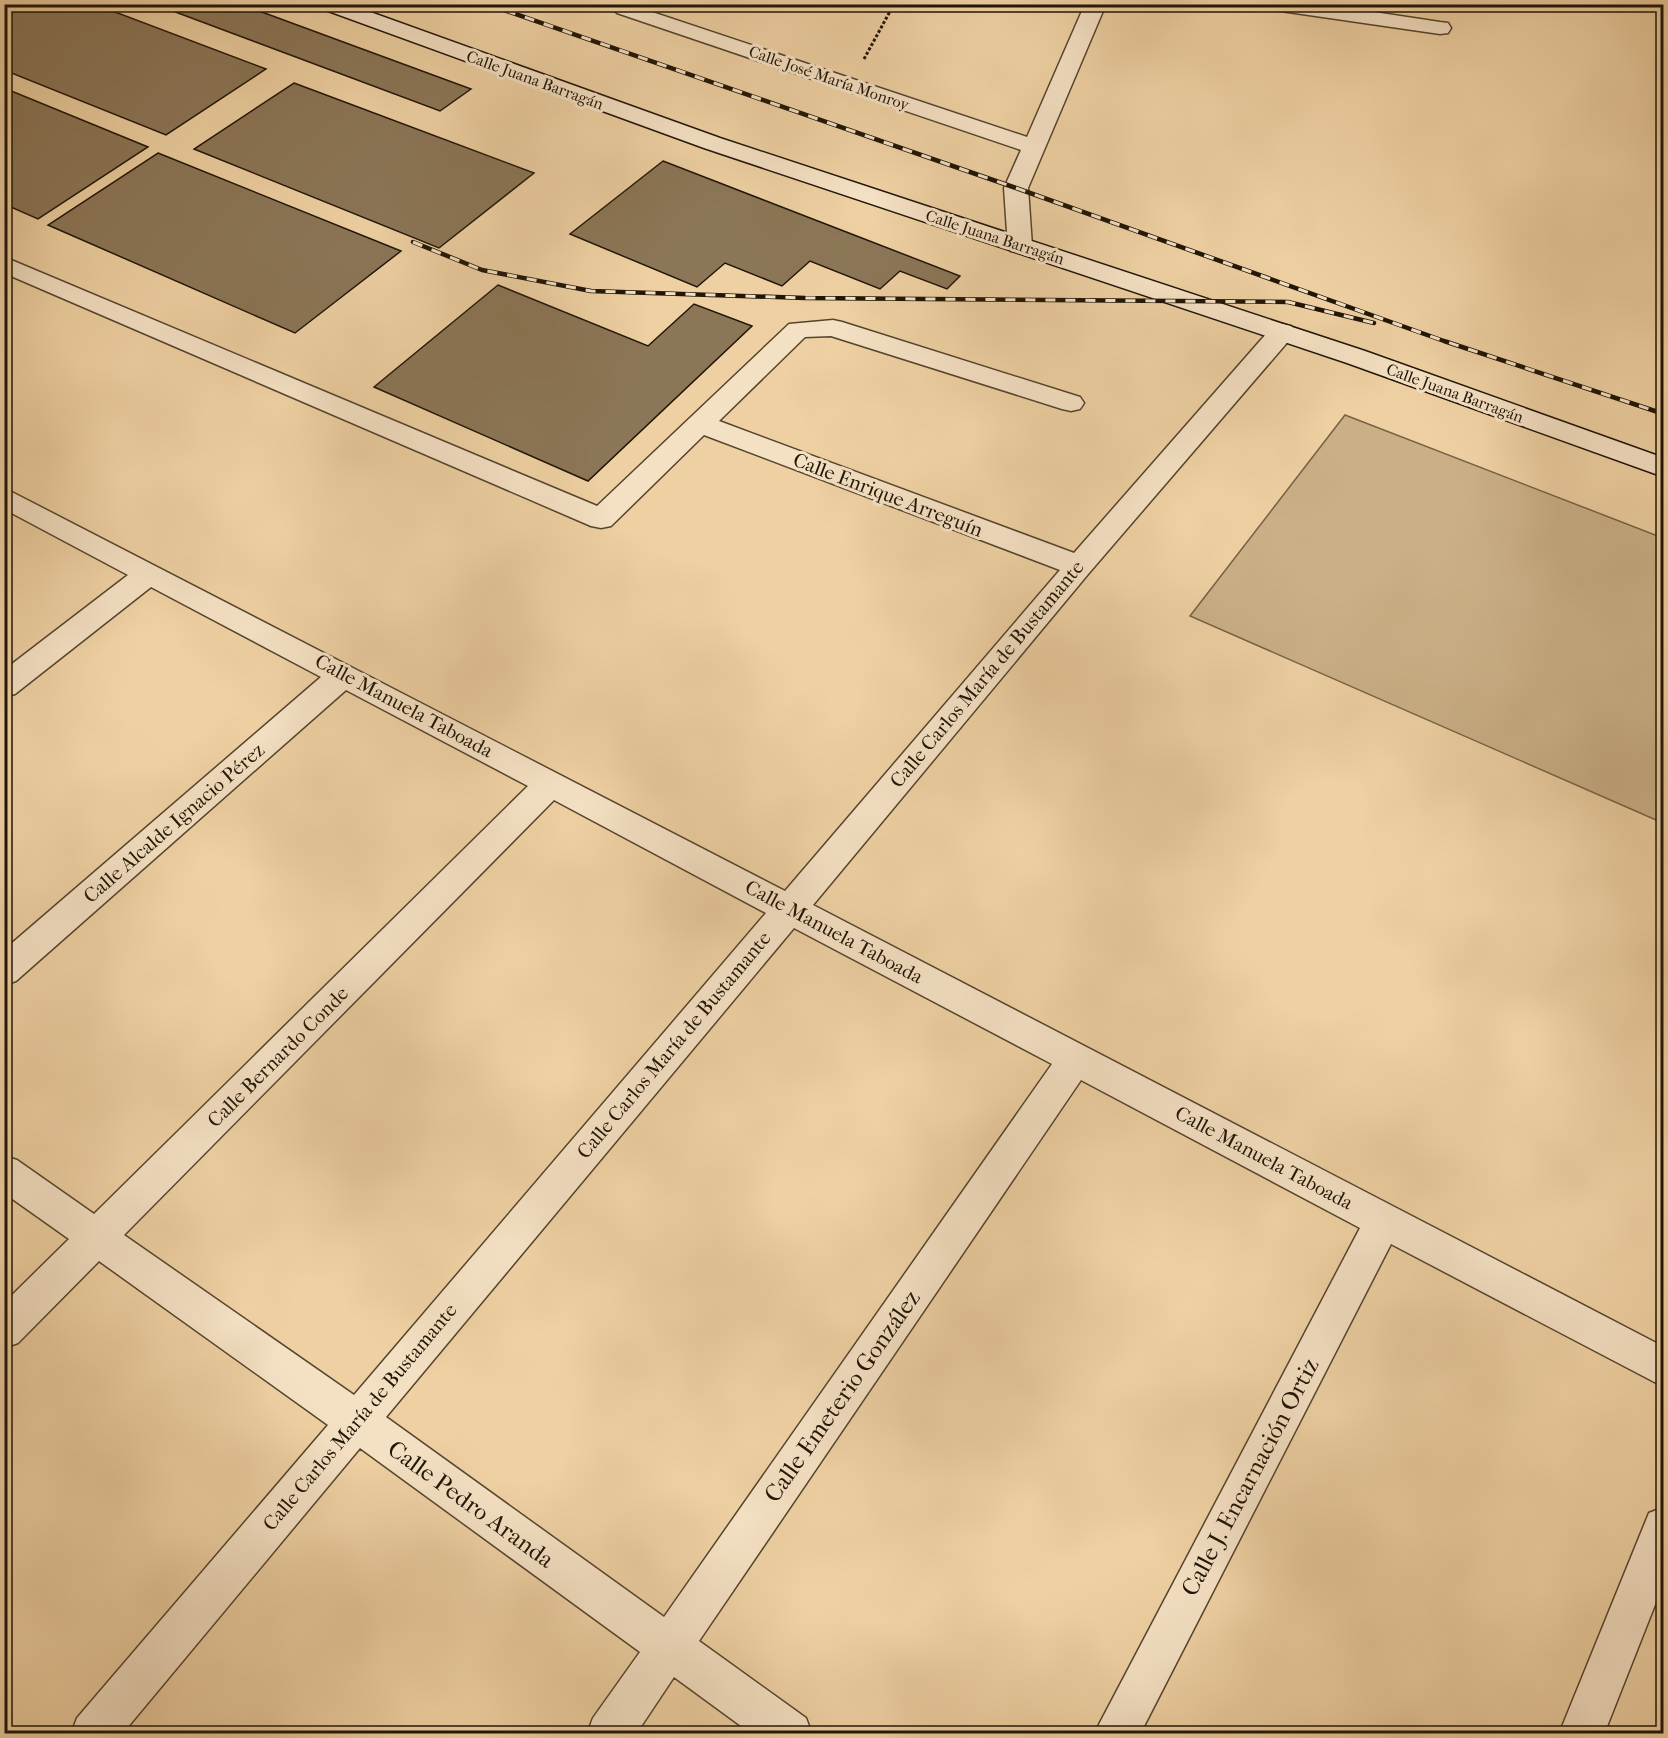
<svg xmlns="http://www.w3.org/2000/svg" width="1668" height="1738" font-family="'IM FELL French Canon',serif">
<rect width="100%" height="100%" fill="#eed0a2"/>
<filter id="stains"><feTurbulence type="fractalNoise" baseFrequency=".00333" numOctaves="4"/><feColorMatrix values="0 0 0 0 .2 0 0 0 0 .09 0 0 0 0 .02 0 0 0 .5 -.17"/></filter>
<radialGradient id="worn" r=".72"><stop offset=".6" stop-color="#630" stop-opacity="0"/><stop offset="1" stop-color="#630" stop-opacity=".3"/></radialGradient>
<path fill="#cbb087" stroke="#766246" stroke-width="1.5" d="M1345,415l318,123v285l-473,-207z"/>
<g fill="#8b7657" stroke="#201506" stroke-width="1.5">
<path d="M27,4h67l172,65 -100,66 -162,-65v-53z"/>
<path d="M154,4h86l231,85 -31,22z"/>
<path d="M294,83l240,90 -95,75 -245,-99z"/>
<path d="M4,88l144,59 -110,72 -34,-15z"/>
<path d="M158,153l243,98 -106,82 -247,-108z"/>
<path d="M663,161l297,115 -13,13 -47,-18 -20,18 -70,-28 -28,25 -57,-23 -28,24 -127,-53z"/>
<path d="M498,285l150,61 46,-42 58,22 -164,155 -214,-94z"/>
</g>
<g fill="none" stroke-linecap="round" stroke-linejoin="round">
<defs>
<g id="street">
<path d="M617,4l14,1 396,132 58,-133h21l-78,184 4,58 -3,5 -9,2 -9,-2 -3,-5 -4,-58 17,-38 -404,-137 -4,-4z"/>
<path d="M1264,4h57l119,18 8,1 3,5 -3,5 -8,1 -166,-24z"/>
<path d="M4,257l593,249 192,-182 44,-4 9,2 238,75 4,6 -4,6 -9,2 -9,-2 -231,-73 -26,1 -86,84 355,132 199,-227 9,-2 9,2 4,6 -4,6 -202,235 -276,332 851,442v40l-273,-143 -251,490h-46l266,-506 -279,-148 -382,561 107,77 6,16h-60l-78,-57 -38,57h-49l6,-16 47,-66 -280,-204 -238,286h-51l6,-16 251,-293 -229,-164 -81,82 -14,5v-45l65,-64 -65,-46v-37l13,4 77,54 434,-428 -182,-96 -330,291 -12,4v-35l317,-273 -170,-90 -136,107 -11,3v-27l124,-95 -124,-66v-21l781,403 275,-321 -356,-135 -93,91 -10,2 -10,-2 -587,-253zM554,800l212,113 -412,482 -230,-160zM794,928l258,136 -388,553 -278,-200z"/>
<path d="M1664,1507v75l-60,152h-45l90,-221z"/>
</g>
<path id="secondary" d="M317,4h31l372,134 645,213 299,107v19l-317,-114 -643,-215 -384,-140z"/>
</defs>
<use href="#street" stroke="#54442d" stroke-width="3"/>
<use href="#secondary" stroke="#201506" stroke-width="3"/>
<path stroke="#201506" stroke-width="3" stroke-dasharray="3 2" stroke-linecap="butt" d="M864,59l30,-55"/>
<use href="#street" fill="#f4e0c3" fill-rule="evenodd"/>
<use href="#secondary" fill="#f4e0c3" fill-rule="evenodd"/>
<defs>
<g id="rail">
<path d="M487,4l529,184 428,153 220,73"/>
<path d="M413,242l69,28 109,21 214,7 483,4 86,21"/>
</g>
</defs>
<use href="#rail" stroke="#201506" stroke-width="4.5"/>
<use href="#rail" stroke="#f4e0c3" stroke-width="3" stroke-dasharray="10" stroke-linecap="butt"/>
</g>
<g text-anchor="middle" dominant-baseline="central" stroke-width="6" stroke-linejoin="round" paint-order="stroke">
<g font-size="16" fill="#201506" stroke="#f4e0c3">
<text transform="translate(829 78) rotate(19)">Calle José María Monroy</text>
<text transform="translate(535 80) rotate(20)">Calle Juana Barragán</text>
<text transform="translate(995 237) rotate(18)">Calle Juana Barragán</text>
<text transform="translate(1455 393) rotate(20)">Calle Juana Barragán</text>
</g>
<g font-size="20" fill="#201506" stroke="#f4e0c3">
<text transform="translate(888 495) rotate(21)">Calle Enrique Arreguín</text>
<text transform="translate(987 674) rotate(-50)">Calle Carlos María de Bustamante</text>
<text transform="translate(404 706) rotate(28)">Calle Manuela Taboada</text>
<text transform="translate(174 823) rotate(-41)">Calle Alcalde Ignacio Pérez</text>
<text transform="translate(834 932) rotate(28)">Calle Manuela Taboada</text>
<text transform="translate(674 1045) rotate(-50)">Calle Carlos María de Bustamante</text>
<text transform="translate(278 1057) rotate(-45)">Calle Bernardo Conde</text>
<text transform="translate(1264 1158) rotate(28)">Calle Manuela Taboada</text>
<text transform="translate(360 1417) rotate(-50)">Calle Carlos María de Bustamante</text>
</g>
<g font-size="24" fill="#201506" stroke="#f4e0c3">
<text transform="translate(842 1396) rotate(-55)">Calle Emeterio González</text>
<text transform="translate(1250 1477) rotate(-62)">Calle J. Encarnación Ortiz</text>
<text transform="translate(471 1504) rotate(36)">Calle Pedro Aranda</text>
</g>
</g>
<rect width="1668" height="1738" fill="none" stroke="#eed0a2" stroke-width="24"/>
<rect x="6" y="6" width="1656" height="1726" fill="none" stroke="#201506" stroke-width="3"/>
<rect x="12" y="12" width="1644" height="1714" fill="none" stroke="#201506" stroke-width="1.5"/>
<rect width="100%" height="100%" filter="url(#stains)"/>
<rect width="100%" height="100%" fill="url(#worn)"/>
</svg>
